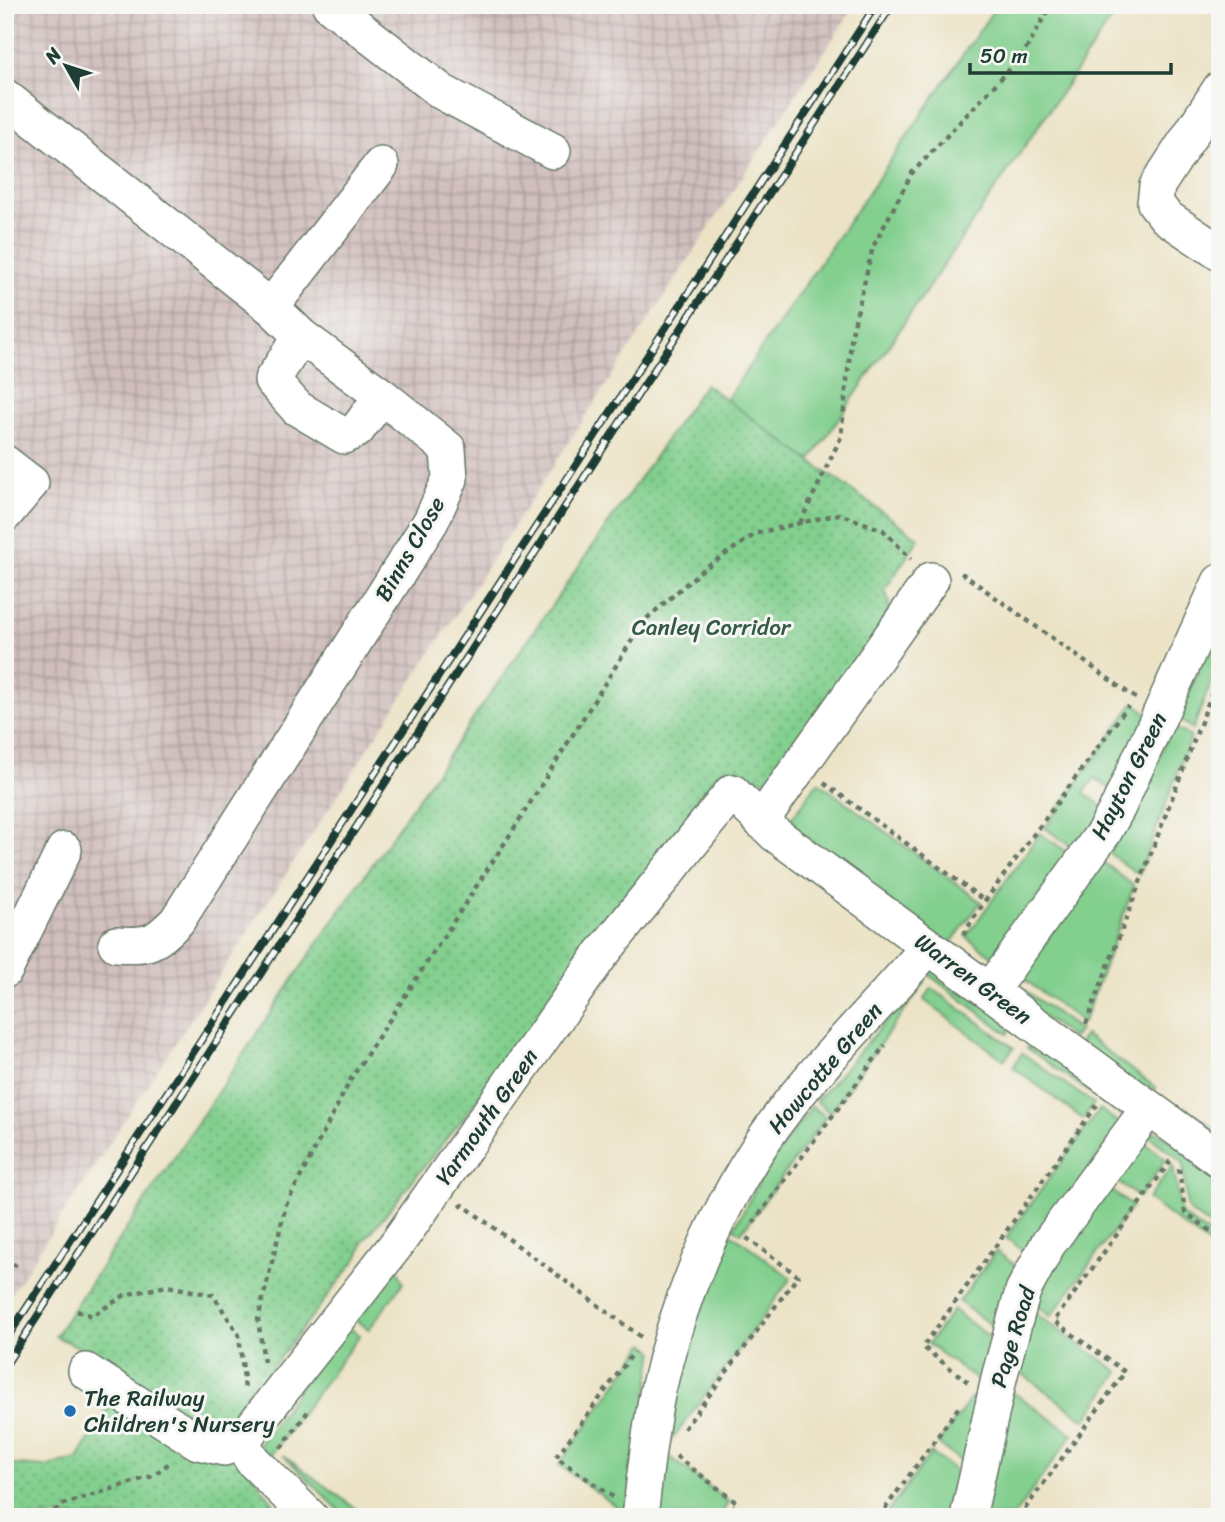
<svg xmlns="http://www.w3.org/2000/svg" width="1225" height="1522" font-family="Sriracha,sans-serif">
<defs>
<pattern id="industrial-grid" width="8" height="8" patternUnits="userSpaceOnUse" patternTransform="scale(1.75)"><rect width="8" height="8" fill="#d1bfbe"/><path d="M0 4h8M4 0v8" fill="none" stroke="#a99c9b"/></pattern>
<pattern id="park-dots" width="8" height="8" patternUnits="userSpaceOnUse" patternTransform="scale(1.75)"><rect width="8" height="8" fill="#82cf8e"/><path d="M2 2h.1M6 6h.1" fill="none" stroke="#6aa975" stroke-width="1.8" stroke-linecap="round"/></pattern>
</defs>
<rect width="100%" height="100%" fill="#f6f6f2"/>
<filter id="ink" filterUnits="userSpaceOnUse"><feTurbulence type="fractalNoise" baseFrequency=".0143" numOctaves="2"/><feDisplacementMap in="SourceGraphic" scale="14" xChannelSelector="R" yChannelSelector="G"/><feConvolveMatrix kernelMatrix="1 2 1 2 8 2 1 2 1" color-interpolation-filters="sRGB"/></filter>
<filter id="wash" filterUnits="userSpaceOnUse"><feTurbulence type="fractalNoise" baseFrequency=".00686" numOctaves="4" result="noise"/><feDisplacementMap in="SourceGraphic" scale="28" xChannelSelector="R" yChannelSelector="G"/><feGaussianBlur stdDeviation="1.57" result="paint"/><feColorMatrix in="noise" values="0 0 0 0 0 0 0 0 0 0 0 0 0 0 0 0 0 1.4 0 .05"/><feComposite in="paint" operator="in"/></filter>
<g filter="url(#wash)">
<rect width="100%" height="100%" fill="#ece3c6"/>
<path fill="url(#industrial-grid)" d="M5,5h850l-850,1298z"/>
<g fill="#82cf8e" stroke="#508661" stroke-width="2">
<path d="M997,5h124l-311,456 -84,-61z"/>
<path d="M1220,622v37l-27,70 -16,-11z"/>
<path d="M1134,703l16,12 -36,77 -19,-14 -11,15 22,16 -28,42 -33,-23z"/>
<path d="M1172,726l19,11 -52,138 -30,-22 25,-39z"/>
<path d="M818,782l163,120 -33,45 -160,-124z"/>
<path d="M1040,833l34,24 -75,104 -33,-24z"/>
<path d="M1103,862l31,24 -51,137 -63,-47z"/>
<path d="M930,970h5l76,52 -3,12 -83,-62z"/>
<path d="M922,980l3,2 -95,131 -14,-12z"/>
<path d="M1011,980l68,50 -6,8 -58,-41z"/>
<path d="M932,988l82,60 -10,12 -80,-60z"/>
<path d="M1085,1035l71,53 -6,8 -71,-53z"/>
<path d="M1038,1043l88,65 -1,10 -98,-70z"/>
<path d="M1022,1053l72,51 -11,15 -70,-52z"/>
<path d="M812,1106l14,11 -85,116 -7,-5 31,-57z"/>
<path d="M1184,1106l36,27v13l-42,-32z"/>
<path d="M1100,1109l21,16 -94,128 -21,-15z"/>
<path d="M1152,1132h5l63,42v59l-31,-22 -2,-4 -4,-45 -35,-27z"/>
<path d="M1141,1140l25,19 -27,38 -26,-18z"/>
<path d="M1173,1165l8,49 39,29v10l-72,-54z"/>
<path d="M1107,1188l25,18 -81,110 -20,-14 5,-11z"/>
<path d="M731,1233l60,45 -124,169 -3,-2 22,-100 18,-52z"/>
<path d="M996,1251l23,17 -21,62 -39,-28z"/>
<path d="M398,1269l5,14 -34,46 -19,-12z"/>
<path d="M1029,1309l90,63 -34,48 -69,-51z"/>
<path d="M953,1310l43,32 -11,44 -57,-42z"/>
<path d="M345,1325l15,10 -93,125 -8,-16z"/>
<path d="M645,1343l9,8 -26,164 -69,-50z"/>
<path d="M1011,1391l62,43 -60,83h-32z"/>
<path d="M972,1397l9,6 -15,62 -28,-21z"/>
<path d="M663,1452l66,50 -10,15h-61z"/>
<path d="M931,1453l33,24 -10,40h-70z"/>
<path d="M283,1455l84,62h-21z"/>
</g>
<path fill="url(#park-dots)" stroke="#508661" stroke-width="2" d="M705,384l105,77 109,77 -34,52 5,16 -17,37 -102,136c-4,0 -8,1 -12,0 -6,-2 -10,-7 -16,-8 -21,-6 -31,11 -34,29l-245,317 -100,124 -6,16 -137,176 56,75 -7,9h-265v-53l39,3 34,-8 51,-88 -74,-35 247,-370z"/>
</g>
<g filter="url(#ink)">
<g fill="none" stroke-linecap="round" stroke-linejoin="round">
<defs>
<g id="minor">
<path d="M330,5l112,87 111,59"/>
<path d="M1220,89l-63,97 -2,17 11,14 54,36"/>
<path d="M5,97l266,210 30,29 81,60 66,53 2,30 -19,42 -254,400c-23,23 -28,25 -61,23"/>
<path d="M271,307l110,-142"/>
<path d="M301,336l-29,44 25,28 47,28 13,-6 25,-34"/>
<path d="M5,463l26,20 -26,31"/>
<path d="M761,821l170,-241"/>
<path d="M5,970l59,-120"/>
<path d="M990,991l114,-159 14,-25 102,-225"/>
<path d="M86,1371l112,71 26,6 17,-6"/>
<path d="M241,1442l155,-197 204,-289 132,-164 43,42 445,326"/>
<path d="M241,1442l11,18 58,57"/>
<path d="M640,1517c5,-42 9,-85 18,-127 23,-102 68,-205 133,-288 43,-54 93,-102 137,-155"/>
<path d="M968,1517l32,-143 23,-83 25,-47 101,-136"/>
</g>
</defs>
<use href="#minor" stroke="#677767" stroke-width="38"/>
<g stroke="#677767" stroke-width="4.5" stroke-dasharray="5 5" stroke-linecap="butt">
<path d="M800,523l41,-86 11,-104 21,-86 39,-74 110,-117 29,-51"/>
<path d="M962,576l1,-2 171,123 -1,2"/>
<path d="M824,783l161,118"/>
<path d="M963,935l22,-34 143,-195"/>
<path d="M1086,1024l134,-352"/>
<path d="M1179,1169l6,43 35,26"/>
<path d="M460,1207l3,-2 178,132"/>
<path d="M753,1223l132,-178"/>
<path d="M5,1257l12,10"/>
<path d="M77,1311l15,5 33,-21 42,-9 46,9 26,40 6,54"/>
<path d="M264,1362l-6,-43 28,-114 65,-126 164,-252 129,-206 58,-51 55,-37 82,-19 44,16 28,29"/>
<path d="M968,1382l-45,-35 174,-242"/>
<path d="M684,1429l114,-153 -54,-40"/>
<path d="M281,1448l28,-38"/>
<path d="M676,1456l61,47 -11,14"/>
<path d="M613,1497l-57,-40 78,-105"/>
<path d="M46,1517l18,-13 88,-28 20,-15"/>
<path d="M879,1517l82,-113"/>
<path d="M1019,1517l106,-145 -71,-51 117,-161"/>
</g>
<use href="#minor" stroke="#fff" stroke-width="35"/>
<defs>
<g id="rail">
<path d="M5,1341l871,-1336"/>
<path d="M5,1366l887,-1361"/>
</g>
</defs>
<use href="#rail" stroke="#1f3d34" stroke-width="8"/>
<use href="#rail" stroke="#f6f6f2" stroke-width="5" stroke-dasharray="16" stroke-linecap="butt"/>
</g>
</g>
<circle fill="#1f6fb2" stroke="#f6f6f2" stroke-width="2.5" cx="70" cy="1411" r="7"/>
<g text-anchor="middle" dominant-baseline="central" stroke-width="6" stroke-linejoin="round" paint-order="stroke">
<g font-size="23" fill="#1f3d34" stroke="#f6f6f2">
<text transform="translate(410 549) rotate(-60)">Binns Close</text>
<text transform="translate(1129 776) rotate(-63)">Hayton Green</text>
<text transform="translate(973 979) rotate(36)">Warren Green</text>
<text transform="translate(825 1068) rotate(-50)">Howcotte Green</text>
<text transform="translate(487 1117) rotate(-55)">Yarmouth Green</text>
<text transform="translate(1013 1337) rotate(-73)">Page Road</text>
</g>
<g font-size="23" fill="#335a46" stroke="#f6f6f2">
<text x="711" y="627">Canley Corridor</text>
</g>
<g font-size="23" fill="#1f3d34" stroke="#f6f6f2" text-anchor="start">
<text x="84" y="1398">The Railway<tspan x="84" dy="26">Children's Nursery</tspan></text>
</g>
</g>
<rect width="1225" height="1522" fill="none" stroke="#f6f6f2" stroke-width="28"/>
<g transform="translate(66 66) rotate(309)" stroke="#f6f6f2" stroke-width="5" paint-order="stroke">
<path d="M0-5L12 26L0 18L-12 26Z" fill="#1f3d34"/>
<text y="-10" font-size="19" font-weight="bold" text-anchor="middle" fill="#1f3d34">N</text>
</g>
<path d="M970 63v10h201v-10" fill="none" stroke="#1f3d34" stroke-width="3.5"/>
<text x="980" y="63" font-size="21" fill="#1f3d34" stroke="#f6f6f2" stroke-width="5" paint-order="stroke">50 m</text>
</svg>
